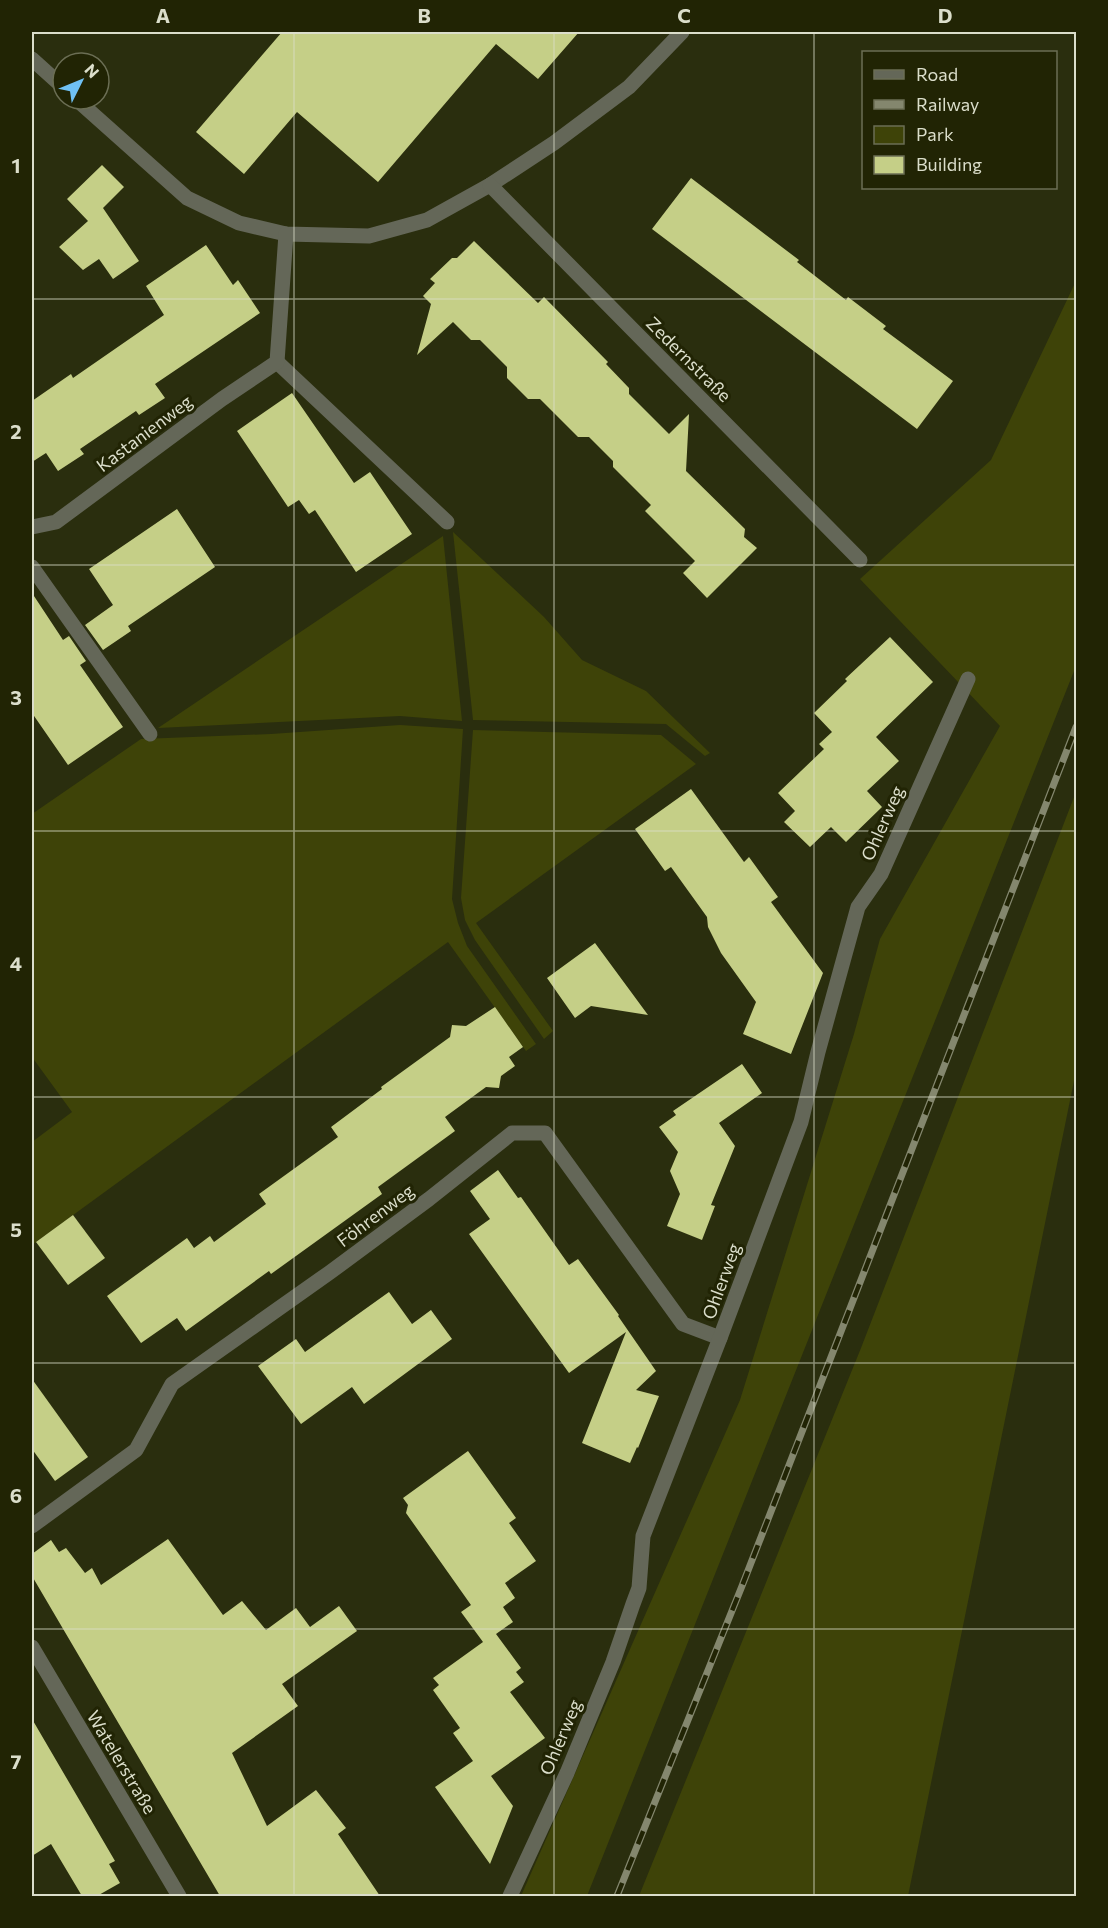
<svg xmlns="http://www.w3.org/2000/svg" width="1108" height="1928" font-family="Commissioner,sans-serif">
<rect width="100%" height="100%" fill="#2a2e0e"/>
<g fill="#3e4308">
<path d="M1076,281v385l-489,1230h-66l219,-496 114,-366 26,-95 120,-213 -140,-147 131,-119z"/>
<path d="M453,532l91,85 38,43 64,31 64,62 -5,3 -39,-32 -193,-4z"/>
<path d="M443,536l19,185 -62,-5 -242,12z"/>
<path d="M400,725l63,4 -11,170 6,24 9,23 69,98 -10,7 -78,-109 -416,303v-103l40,-30 -40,-55v-243l109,-75 130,-5z"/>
<path d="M473,730l188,5 35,29 -220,159 77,108 -9,8 -69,-99 -10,-20 -4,-22z"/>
<path d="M1076,792v279l-168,825h-269l222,-548z"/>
</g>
<g fill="#c5cf87">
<path d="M282,32h297l-41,47 -42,-35 -118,138 -81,-70 -53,62 -48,-42z"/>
<path d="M102,165l22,22 -21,21 36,53 -26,18 -14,-20 -16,11 -24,-23 29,-26 -21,-22z"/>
<path d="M691,178l108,82 -2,2 49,38 2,-3 38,29 -3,3 70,52 -36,48 -265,-200z"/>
<path d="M474,241l64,62 6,-6 64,65 -2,2 23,24v6l40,40 20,-20 -3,57 59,58 -1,8 13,11 -50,50 -24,-25 12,-12 -50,-50 6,-6 -38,-38v-6l-24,-24h-11l-38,-38h-12l-21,-21v-11l-27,-27h-9l-18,-18 -36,33 14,-51 -8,-8 12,-13 -5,-4 22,-21h5z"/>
<path d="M206,245l27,40 5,-5 22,33 -105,71 10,14 -26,17 -3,-4 -56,38 4,5 -26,17 -12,-18 -14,9v-61l39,-27 2,4 91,-63 -18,-29z"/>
<path d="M292,393l62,90 16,-11 42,62 -56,38 -41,-62 -6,4 -10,-14 -11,7 -51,-76z"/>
<path d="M177,509l38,58 -87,59 3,5 -28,19 -18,-25 28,-20 -24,-36z"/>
<path d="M32,593l31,47 6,-4 17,25 -6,4 43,62 -55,38 -36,-52z"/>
<path d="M890,637l43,45 -57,55 23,24 -32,30 15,16 -36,35 -15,-15 -21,20 -26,-25 11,-11 -17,-18 46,-44 -5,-5 13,-12 -18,-19 33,-32 -2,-2z"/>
<path d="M691,789l53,73 5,-5 29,40 -7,5 52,71 -32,81 -48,-20 13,-32 -35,-49 -13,-26 -1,-10 -36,-50 -6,4 -30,-42z"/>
<path d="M595,943l53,72 -57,-9 -16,12 -28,-40z"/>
<path d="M495,1007l28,40 -14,10 6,9 -14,10 -2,12 -13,-1 -41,30 10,14 -77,56 4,7 -111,80 -2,-3 -83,60 -9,-13 -36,25 -34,-47 80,-58 7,10 16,-12 4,6 52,-38 -7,-10 79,-57 -7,-10 51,-38 -1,-2 69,-50 2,-12 14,1z"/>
<path d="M742,1064l20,29 -43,30 16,23 -24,59 4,1 -13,34 -35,-14 13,-32 -10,-23 8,-19 -19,-25 17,-12 -3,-4z"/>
<path d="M498,1170l20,28 3,-1 48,68 9,-6 41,56 -1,1 38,55 -20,19 23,6 -21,52 -1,-1 -7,16 -48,-20 44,-111 -57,41 -100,-139 21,-15 -20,-28z"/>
<path d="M73,1215l32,43 -37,27 -32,-43z"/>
<path d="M389,1292l23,32 19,-14 21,29 -88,65 -12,-17 -51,37 -43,-58 38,-27 9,13z"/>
<path d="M32,1379l56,78 -33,24 -23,-32z"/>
<path d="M468,1451l48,67 -7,5 27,38 -31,22 10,15 -12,9 10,15 -17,12 25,34 -5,4 8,10 -14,10 35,46 -54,38 22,30 -23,58 -55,-77 38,-26 -20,-28 7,-5 -27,-38 6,-5 -6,-7 50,-36 -22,-30 10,-7 -65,-92 2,-8 -5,-7z"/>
<path d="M168,1539l55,76 19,-14 24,29 30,-22 14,19 29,-21 18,25 -75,53 16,22 -66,47 35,73 49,-36 30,38 -8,6 42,62h-160l-188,-320v-22l19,-14 8,12 7,-4 19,25 7,-5 9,17z"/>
<path d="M32,1719l83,142 -6,3 11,19 -23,13h-15l-31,-52 -19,12z"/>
</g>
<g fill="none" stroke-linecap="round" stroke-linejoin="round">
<g stroke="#646758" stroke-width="15">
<path d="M32,59l31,28"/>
<path d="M76,99l111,99 52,25 47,11 83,2 58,-16 63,-35 64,-42 75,-56 53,-55"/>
<path d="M490,185l370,375"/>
<path d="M277,362l170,160"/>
<path d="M32,527l24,-5 166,-123 55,-37 9,-128"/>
<path d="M32,567l118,167"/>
<path d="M32,1526l104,-76 36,-66 157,-111 100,-74 83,-66h33l138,191 37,14"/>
<path d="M32,1647l147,249"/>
<path d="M510,1896l57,-123 46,-111 20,-58 6,-16 4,-52 77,-198 81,-216 17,-70 40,-145 23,-33 87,-195"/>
</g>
<defs>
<path id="rail" d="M617,1896l125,-310 334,-859"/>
</defs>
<use href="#rail" stroke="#84876e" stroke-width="7"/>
<use href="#rail" stroke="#212404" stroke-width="4.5" stroke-dasharray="14" stroke-linecap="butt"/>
</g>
<path fill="none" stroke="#dbdecb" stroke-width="1.5" stroke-opacity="0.55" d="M294,32v1864M554,32v1864M814,32v1864M32,299h1044M32,565h1044M32,831h1044M32,1097h1044M32,1363h1044M32,1629h1044"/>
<g text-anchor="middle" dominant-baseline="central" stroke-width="6" stroke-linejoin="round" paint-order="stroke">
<g font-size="18" fill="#dbdecb" stroke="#212404">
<text transform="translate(689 359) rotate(45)">Zedernstraße</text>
<text transform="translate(144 433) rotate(-37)">Kastanienweg</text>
<text transform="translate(882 823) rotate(-66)">Ohlerweg</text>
<text transform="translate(375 1215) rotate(-37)">Föhrenweg</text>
<text transform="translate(721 1281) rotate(-70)">Ohlerweg</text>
<text transform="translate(560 1737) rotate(-67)">Ohlerweg</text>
<text transform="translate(122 1762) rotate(59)">Watelerstraße</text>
</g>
</g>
<rect width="1108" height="1928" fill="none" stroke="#212404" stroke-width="66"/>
<rect x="862" y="51" width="195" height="138" fill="#212404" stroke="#6b6e54" stroke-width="1.5"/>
<rect x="874" y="70" width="30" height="9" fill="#646758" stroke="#6b6e54" stroke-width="1.5"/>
<text x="916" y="81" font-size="18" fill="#dbdecb">Road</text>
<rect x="874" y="100" width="30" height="9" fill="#84876e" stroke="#6b6e54" stroke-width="1.5"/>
<text x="916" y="111" font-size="18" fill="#dbdecb">Railway</text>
<rect x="874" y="126" width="30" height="18" fill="#3e4308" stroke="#6b6e54" stroke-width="1.5"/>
<text x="916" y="141" font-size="18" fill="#dbdecb">Park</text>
<rect x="874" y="156" width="30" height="18" fill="#c5cf87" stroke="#6b6e54" stroke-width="1.5"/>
<text x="916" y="171" font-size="18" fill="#dbdecb">Building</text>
<g transform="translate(81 81) rotate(47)"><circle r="28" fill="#212404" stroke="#6b6e54" stroke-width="1.5"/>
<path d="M0-4.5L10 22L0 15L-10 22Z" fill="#70c1f4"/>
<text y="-9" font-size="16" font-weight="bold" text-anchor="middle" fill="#dbdecb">N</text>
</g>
<rect x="33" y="33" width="1042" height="1862" fill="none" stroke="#dbdecb" stroke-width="2"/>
<g font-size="20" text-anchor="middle" font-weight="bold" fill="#dbdecb">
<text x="163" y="23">A</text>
<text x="424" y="23">B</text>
<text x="684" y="23">C</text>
<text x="945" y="23">D</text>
<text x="16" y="173">1</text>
<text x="16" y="439">2</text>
<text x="16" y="705">3</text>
<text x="16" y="971">4</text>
<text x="16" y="1237">5</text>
<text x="16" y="1503">6</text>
<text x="16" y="1769">7</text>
</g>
</svg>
